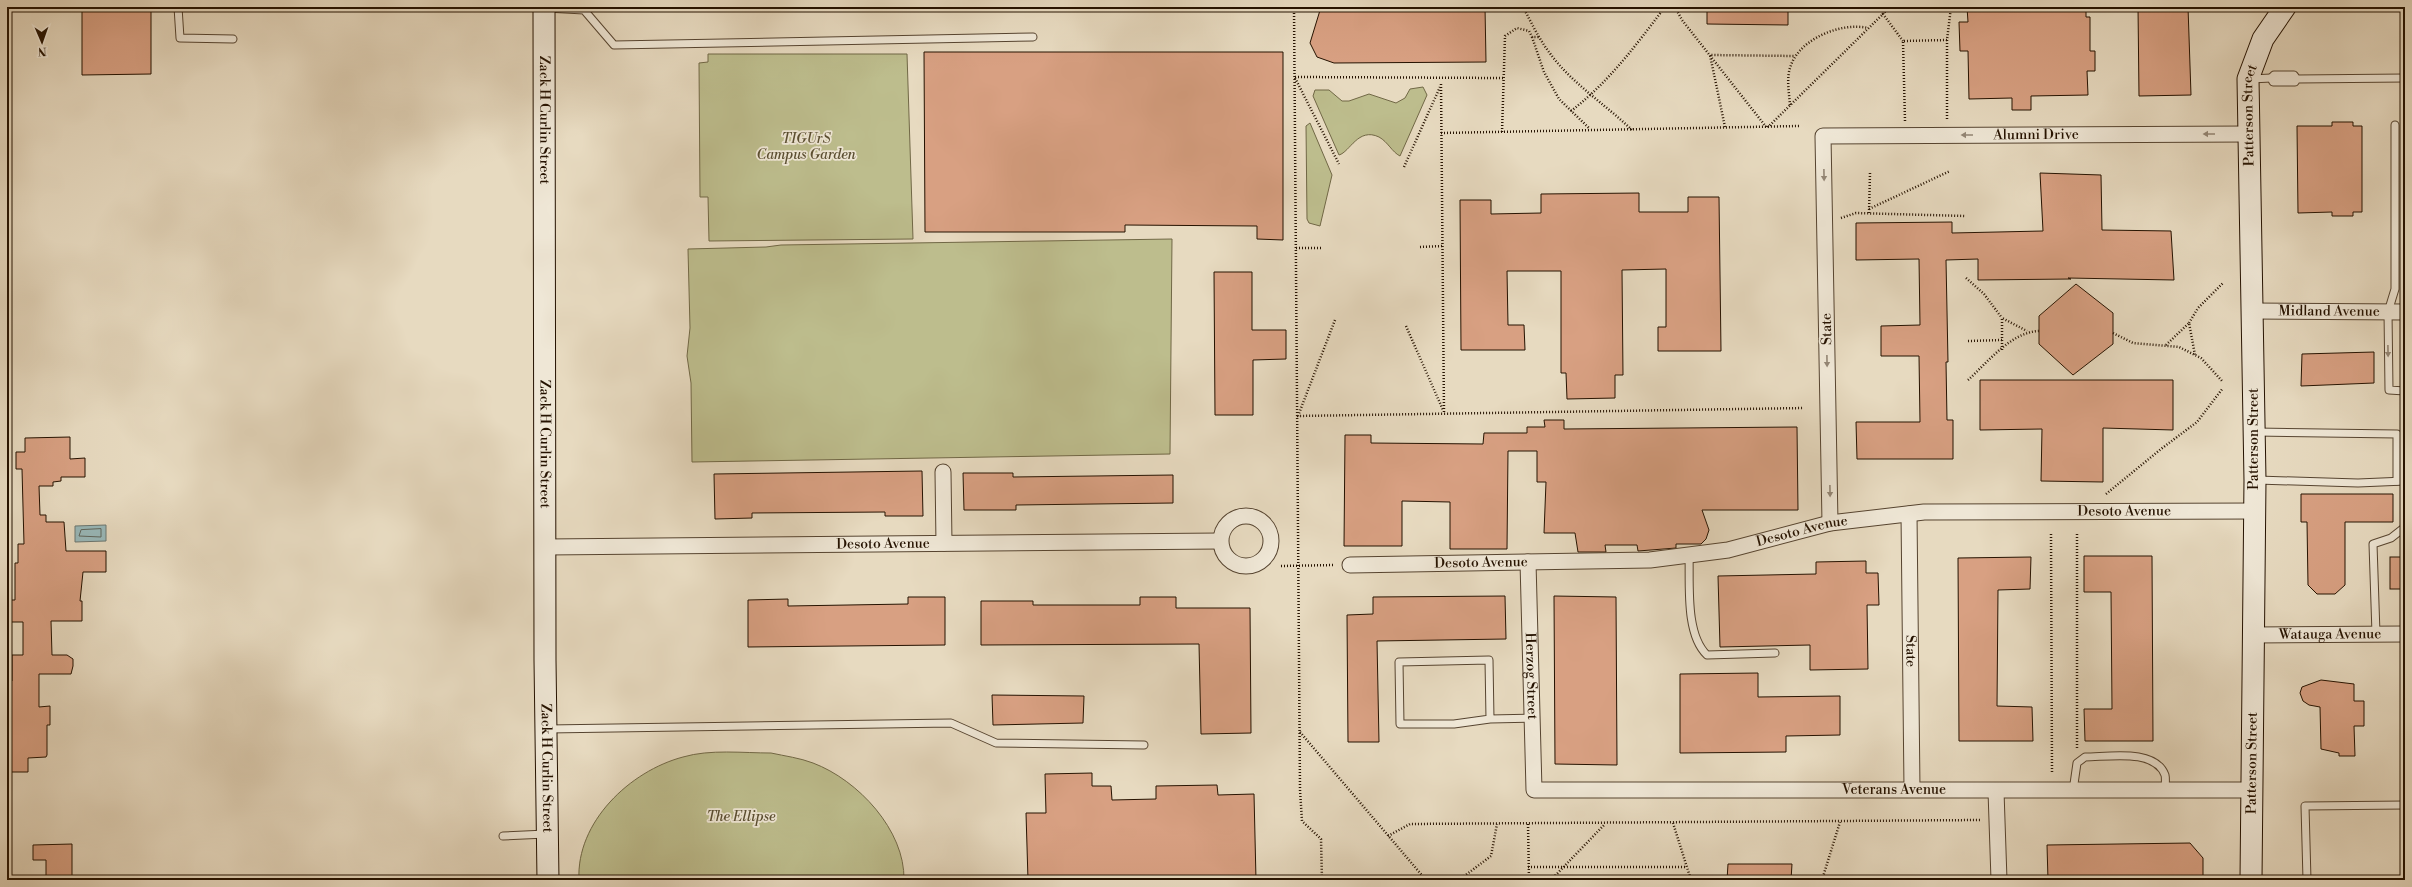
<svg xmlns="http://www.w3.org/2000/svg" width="2412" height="887" font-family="'Libre Bodoni',serif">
<rect width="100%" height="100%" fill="#e7dac0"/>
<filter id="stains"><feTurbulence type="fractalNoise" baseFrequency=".005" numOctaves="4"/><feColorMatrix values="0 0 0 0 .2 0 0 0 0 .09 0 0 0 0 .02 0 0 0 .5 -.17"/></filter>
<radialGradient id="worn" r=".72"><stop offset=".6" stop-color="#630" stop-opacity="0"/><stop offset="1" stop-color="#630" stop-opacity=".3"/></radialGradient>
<g fill="#bdbd8d" stroke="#716846">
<path d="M708,54h199l6,185 -204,2 -1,-44h-8l-1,-134 9,-1z"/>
<path d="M1423,87l4,8 -27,61c-8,-4 -12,-14 -21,-19 -21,-10 -29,15 -40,18l-26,-59 2,-6h14l13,11h7l20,-7 27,9 9,-5 5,-9z"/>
<path d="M1310,123l22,52 -12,51 -11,-3 -2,-4 -1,-93z"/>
<path d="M1172,239l-2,215 -478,8 -1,-79 -4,-27 3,-28 -2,-79 78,-2 15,-2z"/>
<path d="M771,753c14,3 29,5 42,10 45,17 92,67 91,117h-325c-3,-58 51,-109 104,-123 27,-8 60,-4 88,-4z"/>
</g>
<path fill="#99b9ba" stroke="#6b7670" d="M106,525v16l-31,1v-16z"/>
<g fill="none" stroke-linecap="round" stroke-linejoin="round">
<path stroke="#5f665d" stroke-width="1" d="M101,529v8l-22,-1 2,-6z"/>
</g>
<g fill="#d8a082" stroke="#251200">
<path d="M82,7h69v67l-69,1z"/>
<path d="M1321,7h164l1,55 -152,1 -17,-6 -7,-14z"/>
<path d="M1707,7h81v18l-81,-1z"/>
<path d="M1967,7h119v10h4v34h5v20h-8l1,24 -57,1v14h-19v-12l-43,1 -1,-48h-8l-1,-29h9z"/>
<path d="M2138,7h50l3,88 -52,1z"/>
<path d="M924,52h359v188l-26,-1v-13l-132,-1v7h-200z"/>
<path d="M2332,122h21v4h9v86h-9v4h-21v-4l-34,1 -1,-87h35z"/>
<path d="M2040,173l61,2 1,55 69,1 3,49 -106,-2 3,1 -93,1v-21l-32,1 2,102h-2l1,58h6v39h-96l-1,-37h64l-1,-66h-38v-30l39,-1 -1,-66 -63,1v-37l96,-1v11l91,-2z"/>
<path d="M1639,193v19h49v-15h31l2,154h-63v-24h8v-58l-44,1 1,105h-8v23l-48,1 -1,-26h-5v-102h-54l1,54h16l1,25h-64l-1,-150h31v14l50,-1v-19z"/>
<path d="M1214,272h38v58h34v29l-33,1v55h-38z"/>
<path d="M2076,284l37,29v31l-40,31 -34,-31v-28z"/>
<path d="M2374,352v31l-73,3 1,-32z"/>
<path d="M1980,380h193v50l-70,-2v54l-62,-1 1,-52 -62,1z"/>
<path d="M1544,420h20v9l233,-2 1,83h-96l7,20 -3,9 -5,5h-25v4l-38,3 -1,-6h-32l1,7h-28l-3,-19h-31l2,-51h-9v-31h-29l-1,98h-57v-47l-48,-1v45h-58l1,-111h26v8l112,1 1,-11h43v-6h18z"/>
<path d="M70,437v22l15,-1v19h-24v4l-8,1v4h-14l1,29h6v7h18l2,29h40v21h-23l-3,29h2v20h-31l1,34h15l6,4v7l-2,8h-32v33l11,-1v19h-3v30l-1,2 -18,1v14h-19v-12h-2v-79h5v-26h11v-33h-16v-22h8v-37h3v-19h6l-2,-75h-6v-17h9v-14z"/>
<path d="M922,471l1,45h-38v-4l-133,1v5l-37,1 -1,-45z"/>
<path d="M963,473h50v4l160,-2v28l-157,2v5h-52z"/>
<path d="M2301,494h92v28h-48v63l-10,9h-18l-9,-9 -1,-63h-6z"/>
<path d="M2084,556h68l1,185h-68l-1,-32h28l-1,-117h-27z"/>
<path d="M2031,557l-1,32 -32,1 -1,116 35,1 1,34h-74l-1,-183z"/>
<rect x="2390" y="557" width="15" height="32"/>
<path d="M1866,561v12h12l1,32h-12l1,64 -58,1v-25l-90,2 -2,-71 98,-2v-12z"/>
<path d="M1505,596l1,43 -129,2 2,101h-31l-1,-127 26,-1v-17z"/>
<path d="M1554,596l62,1 1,168 -62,-1z"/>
<path d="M908,597h37v48l-197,2v-47l40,-1v7l120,-2z"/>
<path d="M1140,597h36v11h74l1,125 -50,1 -2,-90 -218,1v-44h52v4h107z"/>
<path d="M1758,673v24l82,-1v39l-54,1v16l-106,1v-79z"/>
<path d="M2321,680l33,4v17h10v25h-10l1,30h-16v-3l-18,-4 -1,-42 -11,-2 -6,-4 -3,-8 2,-6z"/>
<path d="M992,695l92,1 -1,27 -90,2z"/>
<path d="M1092,773v13h19l1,14 44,-1v-13l61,-1 1,10 36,-1 2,86h-228l-2,-67h20l-1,-39z"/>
<path d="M2190,843l13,15v22h-155l-1,-35z"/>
<path d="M72,844v36h-26v-20h-13v-15z"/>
<path d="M1728,864h64l-1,16h-64z"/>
</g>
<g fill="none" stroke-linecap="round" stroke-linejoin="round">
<defs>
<g id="lane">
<path d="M178,7l2,31 53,1"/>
<path d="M546,8l38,2 30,35 419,-8"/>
<path d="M2251,79l20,-1"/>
<path d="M2297,79l-3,-4h-20l-3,3 2,4h22l2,-3 108,-1"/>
<path d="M2395,125v164l-7,23 1,78 16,1"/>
<path d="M2256,432l141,2v47"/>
<path d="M2257,480l101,3 47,-2"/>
<path d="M1689,555c1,29 -4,79 18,100l68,-2"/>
<path d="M2376,634l-3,-90 18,-6 14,-11"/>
<path d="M1490,719l-36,5h-54l-1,-62 90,-2 1,59 42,-1"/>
<path d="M548,729l403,-6 45,20 148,2"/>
<path d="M2073,791l4,-28 8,-6c23,0 70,-9 80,18 1,4 0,11 0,16"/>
<path d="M503,836l43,-2"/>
<path d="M2307,880l-2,-74 100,-1"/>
</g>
<g id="street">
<path id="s1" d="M2254,311l151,1"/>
<path d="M943,472l1,71"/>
<path id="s2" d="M1909,514l3,275"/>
<circle cx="1246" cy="541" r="25"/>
<path id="s3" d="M1830,523l-7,-387 425,-2"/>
<path id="s4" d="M546,547l674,-6"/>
<path id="s5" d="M1528,562l6,228h718"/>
<path id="s6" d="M1350,565l300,-5 78,-10 102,-27 94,-11 331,-1"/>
<path id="s7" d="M2254,635l151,-1"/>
<path d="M1996,791l3,89"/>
</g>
<g id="secondary">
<path id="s8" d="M544,7l1,653 3,220"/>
<path id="s9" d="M2251,880l4,-400 -7,-401 15,-40 22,-32"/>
</g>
</defs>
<use href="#lane" stroke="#564430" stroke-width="9"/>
<use href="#street" stroke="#564430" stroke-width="17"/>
<use href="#secondary" stroke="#251200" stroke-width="23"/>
<g stroke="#251200" stroke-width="2.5" stroke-dasharray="1 2" stroke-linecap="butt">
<path d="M1294,7l6,783 2,31 19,18 1,41"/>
<path d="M1523,7c8,15 16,32 26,45 22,31 56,52 83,78"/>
<path d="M1675,7l7,13 85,108 116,-114v-7"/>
<path d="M1889,7l-6,7 20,27"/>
<path d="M1532,37l12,35 15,27 31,30"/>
<path d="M1295,77l209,1"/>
<path d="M1295,78l44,86"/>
<path d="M1441,84l3,329"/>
<path d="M1790,105c-1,-13 -4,-28 1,-40 10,-27 51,-43 77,-37"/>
<path d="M1571,111c38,-29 65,-66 94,-104"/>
<path d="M1947,119v-79l4,-33"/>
<path d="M1905,121l-2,-80 44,-1"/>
<path d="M1725,127l-15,-72 85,1"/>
<path d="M1502,132l3,-96 12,-8 12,3 3,6h8"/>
<path d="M1441,133l358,-7"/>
<path d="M1404,167l36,-80"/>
<path d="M1869,209l81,-38"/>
<path d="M1869,213l1,-40"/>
<path d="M1841,218l15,-5 109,3"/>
<path d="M1420,247l22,-1"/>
<path d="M1296,248h26"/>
<path d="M1966,278l18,16 18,24"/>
<path d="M1335,320l-37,96 506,-8"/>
<path d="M2189,323l9,-15 25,-25"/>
<path d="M1406,326l37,84"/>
<path d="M2113,333l20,10 46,4 22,11 22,24"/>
<path d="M1968,341l34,-1"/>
<path d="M2166,345l23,-22 6,32"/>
<path d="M2002,350v-32l25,13"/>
<path d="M1968,380c20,-18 43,-48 71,-49"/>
<path d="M2106,494l55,-45 36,-27 26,-34"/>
<path d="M2051,534l1,239"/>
<path d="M2077,534v214"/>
<path d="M1281,566l53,-1"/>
<path d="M1300,732l126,148"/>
<path d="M1673,823l18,57"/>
<path d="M1528,824l1,56"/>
<path d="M1388,836l22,-12 570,-4"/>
<path d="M1528,867h159"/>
<path d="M1459,880l32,-24 6,-32"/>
<path d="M1551,880l54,-56"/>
<path d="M1822,880l18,-58"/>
</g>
<use href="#lane" stroke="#efe7d6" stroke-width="7"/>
<use href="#street" stroke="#efe7d6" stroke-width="15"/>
<use href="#secondary" stroke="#efe7d6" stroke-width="21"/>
</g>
<defs><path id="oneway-solid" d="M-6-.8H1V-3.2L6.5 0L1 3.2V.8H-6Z"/></defs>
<g fill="#948776">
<use href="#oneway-solid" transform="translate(2209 134) rotate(180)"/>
<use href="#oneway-solid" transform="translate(1967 135) rotate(180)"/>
<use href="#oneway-solid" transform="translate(1824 175) rotate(89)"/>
<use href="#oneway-solid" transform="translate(2388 351) rotate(89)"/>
<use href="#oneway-solid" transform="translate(1827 361) rotate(89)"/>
<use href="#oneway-solid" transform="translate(1830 491) rotate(89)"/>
</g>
<g text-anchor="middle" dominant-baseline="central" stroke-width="3.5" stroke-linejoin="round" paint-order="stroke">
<g font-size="14" fill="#251200" stroke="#efe7d6">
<text stroke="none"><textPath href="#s9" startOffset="765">Patterson Street</textPath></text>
<text stroke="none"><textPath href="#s8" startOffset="113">Zack H Curlin Street</textPath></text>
<text stroke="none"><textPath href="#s3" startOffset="600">Alumni Drive</textPath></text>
<text stroke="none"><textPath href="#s1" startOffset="75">Midland Avenue</textPath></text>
<text transform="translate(1827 329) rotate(-91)">State</text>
<text transform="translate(2254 439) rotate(-90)">Patterson Street</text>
<text stroke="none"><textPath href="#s8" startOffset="437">Zack H Curlin Street</textPath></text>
<text stroke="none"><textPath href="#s6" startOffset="779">Desoto Avenue</textPath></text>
<text stroke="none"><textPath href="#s6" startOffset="455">Desoto Avenue</textPath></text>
<text stroke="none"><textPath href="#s4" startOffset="337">Desoto Avenue</textPath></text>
<text stroke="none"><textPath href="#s6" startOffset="131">Desoto Avenue</textPath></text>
<text stroke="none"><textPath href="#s7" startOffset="76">Watauga Avenue</textPath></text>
<text stroke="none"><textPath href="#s2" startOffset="137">State</textPath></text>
<text stroke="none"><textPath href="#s5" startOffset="114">Herzog Street</textPath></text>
<text stroke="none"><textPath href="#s9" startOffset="117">Patterson Street</textPath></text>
<text stroke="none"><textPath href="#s8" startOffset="761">Zack H Curlin Street</textPath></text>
<text stroke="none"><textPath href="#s5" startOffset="588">Veterans Avenue</textPath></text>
</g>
<g font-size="14" font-style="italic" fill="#5a4e31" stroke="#efe7d6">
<text x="806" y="139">TIGUrS<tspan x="806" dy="16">Campus Garden</tspan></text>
<text x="741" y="817">The Ellipse</text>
</g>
</g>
<rect width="2412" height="887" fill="none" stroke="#e7dac0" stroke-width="24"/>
<rect x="8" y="8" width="2396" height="871" fill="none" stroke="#251200" stroke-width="2"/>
<rect x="12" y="12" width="2388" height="863" fill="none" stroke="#251200"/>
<g transform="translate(42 42) rotate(178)" stroke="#efe7d6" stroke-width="3" paint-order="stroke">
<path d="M0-3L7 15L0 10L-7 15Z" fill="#251200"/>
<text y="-6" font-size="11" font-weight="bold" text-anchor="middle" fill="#251200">N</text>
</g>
<rect width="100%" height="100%" filter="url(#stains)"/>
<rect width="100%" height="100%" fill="url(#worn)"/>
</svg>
